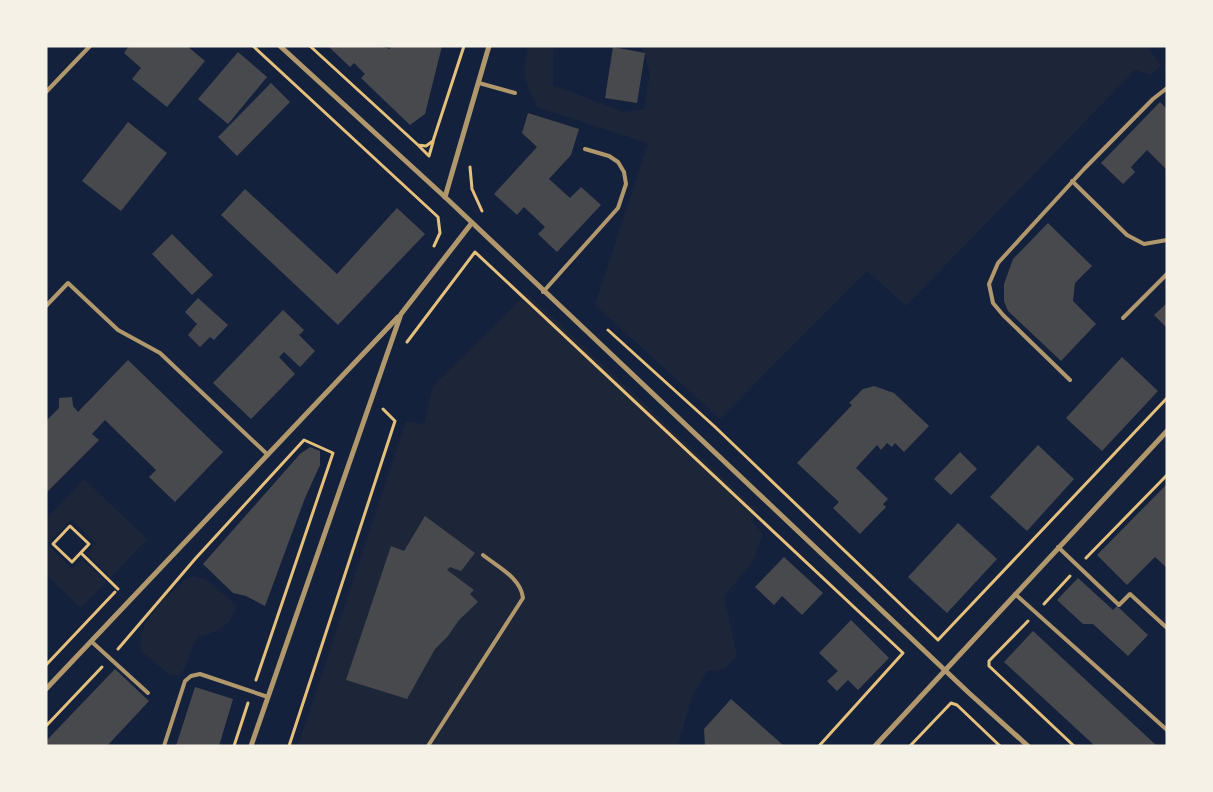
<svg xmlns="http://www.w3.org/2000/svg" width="1213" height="792" font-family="'Fira Sans',sans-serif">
<rect width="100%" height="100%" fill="#14213d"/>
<g fill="#1d2539">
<path d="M529,46h26l-2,5v34l70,27 21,-3 6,-36 -8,-27h505l14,19 -10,10 -16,-5 -229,236 -39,-35 -147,148 -125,-114 53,-162 -111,-36c-12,-25 -16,-33 -8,-61z"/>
<path d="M527,293l230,217 -5,12 11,12 -11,29 -28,33 13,60 -13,13 -17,2 -16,28 -13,47h-380l108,-325 18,3 9,-38z"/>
<path d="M84,479l63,60 -36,38 -24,-23 9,-11 -25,-24 -24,25 25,25 10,-9 24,22 -25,26 -35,-34v-55z"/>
<path d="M193,576l14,4 30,26c-5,14 -12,22 -26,27 -3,1 -9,2 -12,3 -9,8 -9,28 -19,39h-10l-29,-24c-4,-32 23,-50 44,-71z"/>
</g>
<g fill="#48494c">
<path d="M129,46h58l18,15 -38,46 -35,-28 9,-11 -17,-15z"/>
<path d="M328,46h51l11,3 1,-3h51l-17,68 -15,11 -49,-47 4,-4 -11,-11 -4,4z"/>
<path d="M613,47l32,6 -8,50 -32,-5z"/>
<path d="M238,52l29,25 -39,47 -30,-25z"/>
<path d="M271,83l19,19 -53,54 -19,-19z"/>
<path d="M1160,102l7,7v61l-20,-20 -16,17 4,5 -12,12 -22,-21z"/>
<path d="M528,113l51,16 -8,26 -22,24 21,19 11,-11 20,18 -44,47 -19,-18 7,-7 -21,-20 -7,8 -23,-21 43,-47 -15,-14z"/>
<path d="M128,122l39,31 -46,58 -39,-30z"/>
<path d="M245,189l92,85 60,-66 28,26 -87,91 -117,-110z"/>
<path d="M1048,223l44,43 -17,17 -2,18 23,23 -35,37 -53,-50 -4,-10v-17l9,-25z"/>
<path d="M172,234l41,41 -21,20 -40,-41z"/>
<path d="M198,298l30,27 -14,15 -4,-3 -10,10 -12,-12 9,-11 -12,-12z"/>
<path d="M1167,303v25l-13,-13z"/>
<path d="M283,310l21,20 -5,5 16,16 -15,16 -16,-15 -5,5 16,17 -44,45 -38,-36z"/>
<path d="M1122,357l36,34 -56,60 -36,-33z"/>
<path d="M128,360l95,92 -48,50 -26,-25 7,-7 -51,-50 -13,14 7,6 -53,53v-72l13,-13v-10l13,-1 1,9 5,6z"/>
<path d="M874,386l20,7 35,33 -25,26 -9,-9 -3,4 -5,-4 -6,7 -4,-5 -21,23 32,31 -5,5 3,3 -26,27 -27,-26 6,-6 -42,-39 55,-58 -3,-2 14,-14z"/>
<path d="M1038,445l36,34 -47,52 -37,-34z"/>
<path d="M310,447l10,4v14l-15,33 -40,108 -19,-10 -13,-3 -30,-29 97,-110z"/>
<path d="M960,452l17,17 -26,26 -17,-16z"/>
<path d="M1167,484v84l-12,-11 -28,28 -30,-30z"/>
<path d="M425,516l50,37 -14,18 -11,-4 -3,3 27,20 -4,4 8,8 -19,18 -11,16 -13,13 -28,50 -61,-19 45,-134 13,5z"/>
<path d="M958,523l39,36 -50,54 -39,-36z"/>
<path d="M784,557l39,36 -21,22 -20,-19 -8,9 -19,-18z"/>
<path d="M1078,578l35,32 4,-4 31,29 -20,21 -35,-32h-10l-26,-24z"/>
<path d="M851,620l38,38 -31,32 -10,-10 -11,11 -10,-10 11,-10 -19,-18z"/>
<path d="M1033,631l124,115h-62l-91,-84z"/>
<path d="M115,669l34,32 -42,45h-61v-5z"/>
<path d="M195,687l38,12 -14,47h-43z"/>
<path d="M731,699l53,47h-79l-1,-17z"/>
</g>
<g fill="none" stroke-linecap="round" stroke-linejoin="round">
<g stroke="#e5c07b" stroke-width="3">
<path d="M253,46l185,171 2,16 -6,13"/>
<path d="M310,46l108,99 8,1 7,-5 31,-95"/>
<path d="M419,146l10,10 4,-14"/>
<path d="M470,167l2,22 10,22"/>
<path d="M608,330l106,96 224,214 229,-242"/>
<path d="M407,342l68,-90 428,401 -84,93"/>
<path d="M70,526l19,18 -17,18 -19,-18z"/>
<path d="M81,553l37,36"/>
<path d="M1086,558l81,-83"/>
<path d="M1044,604l26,-28"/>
<path d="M1028,621l-39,40v5l85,80"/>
<path d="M118,649l77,-90 109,-119 29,13 -77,227"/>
<path d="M46,665l69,-73"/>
<path d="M46,726l56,-59"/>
<path d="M234,746l14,-43"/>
<path d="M289,746l106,-325 -12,-12"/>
<path d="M910,746l41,-43 6,2 43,41"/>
</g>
<g stroke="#b1986c" stroke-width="4">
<path d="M479,83l36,10"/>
<path d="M46,92l44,-46"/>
<path d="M1072,181l55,54 17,9 23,-4"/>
<path d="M543,292l75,-84 8,-24 -2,-12 -6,-10 -9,-6 -24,-7"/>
<path d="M46,306l22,-23 50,47 42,23 108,102"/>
<path d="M1123,318l44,-44"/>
<path d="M1070,380l-67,-65 -10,-12 -4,-19 9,-21 86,-94 69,-70 14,-11"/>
<path d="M1058,547l61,58 11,-11 37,34"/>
<path d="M1015,594l152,136"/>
<path d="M92,642l56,51"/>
<path d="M164,746l21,-65 6,-5 9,-2 68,23"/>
<path d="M428,746l95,-148c-2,-20 -25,-31 -40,-43"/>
</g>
<g stroke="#b1986c" stroke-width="5">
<path d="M280,46l165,151 524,496 59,53"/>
<path d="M445,197l44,-151"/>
<path d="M46,689l352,-372"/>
<path d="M251,746l150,-432 70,-90"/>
<path d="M875,746l292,-315"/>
</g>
</g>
<rect width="1213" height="792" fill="none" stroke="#f6f1e7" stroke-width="95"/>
</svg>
